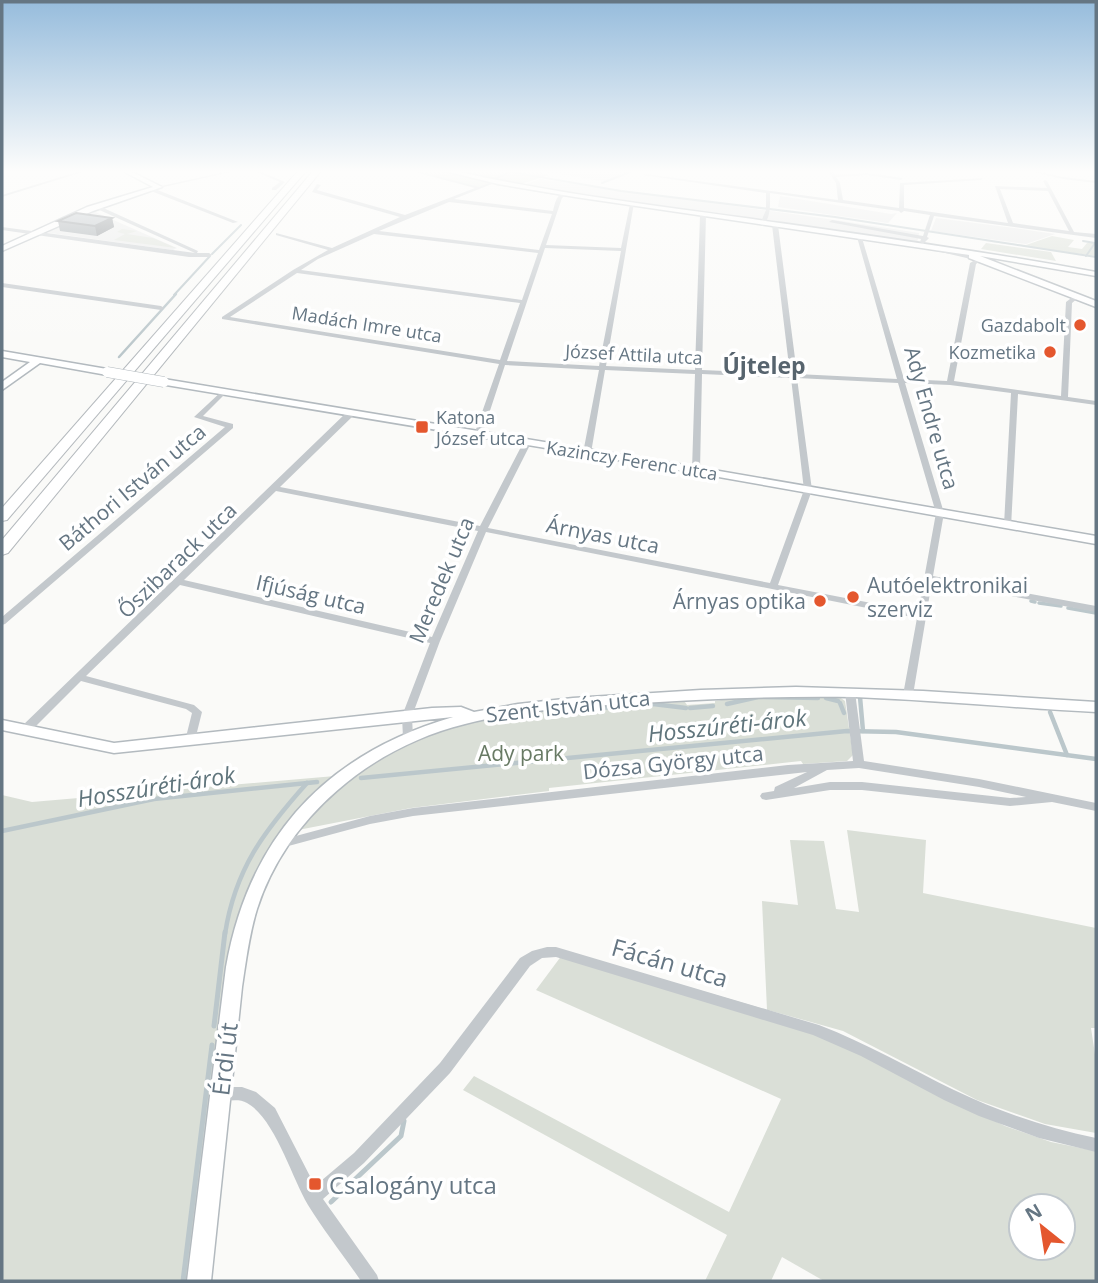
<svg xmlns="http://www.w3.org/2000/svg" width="1098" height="1283" font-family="'Open Sans',sans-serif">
<rect width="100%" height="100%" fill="#fafaf8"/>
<g fill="#e8e9e9">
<path d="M541,171h86l-20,11z"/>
<path d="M540,179l302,42 77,12 -2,11 -393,-59z"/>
<path d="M780,196l111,18 6,-1 -9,10 -110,-16z"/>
<path d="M93,211l84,37 -4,2 -130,-18z"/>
<path d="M936,218l78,10 41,6 -29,10 -95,-13z"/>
</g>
<g fill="#dadfd7" fill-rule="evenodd">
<path d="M413,171h123l13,4 -28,9 -26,-2 -16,6z"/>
<path d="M122,229l15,2 -10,3 26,4 23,10 -62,-8 11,-6 -8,-2z"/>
<path d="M1052,236l22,4 -6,7 14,2 5,-6h9v13l-112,-15 42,4z"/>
<path d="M986,243l65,9 5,9 -75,-12z"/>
<path d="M838,696l7,5 8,54 -6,6 -44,3 -2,-3 -252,27v3l-138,17 -113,22c66,-76 143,-111 243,-120 20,-2 39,-1 59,-2 29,-1 56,-6 85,-6l2,3 28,-2v-2l27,-4z"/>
<path d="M335,776c-57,47 -85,98 -102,169l-42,336h-189v-486l30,7z"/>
<path d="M847,830l79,10 -3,53 173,35v100h-5l5,33v72l-51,-9 -68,-24 -134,-69 -75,-21 77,35 160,81 46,16 45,9v130h-272l-42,-24 -11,24h-66l22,-46 -264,-145 11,-14 255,136 52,-113 -245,-109 29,-39 202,59 -5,-109 36,4 -8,-65 34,1 12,68 23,3zM1021,1206h42v42h-42z"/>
</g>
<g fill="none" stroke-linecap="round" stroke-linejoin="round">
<g stroke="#bbc7cb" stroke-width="2">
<path d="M505,171l116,20 214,26 261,40"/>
<path d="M495,179l14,-7"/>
<path d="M602,183l28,-11"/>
<path d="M496,184l60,10"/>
<path d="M1083,241l12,2 -9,13"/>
<path d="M212,254l29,-29"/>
<path d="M174,295l36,-39"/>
</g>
<path stroke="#bbc7cb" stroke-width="2.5" d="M119,357l57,-63"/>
<g stroke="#bbc7cb" stroke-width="3.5">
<path d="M1031,601l4,1"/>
<path d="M1039,603l22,3"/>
<path d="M1068,608l28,5"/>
</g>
<g stroke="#bbc7cb" stroke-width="4.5">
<path d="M860,697l3,34"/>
<path d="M826,698l12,3"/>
<path d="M840,703l4,10"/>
<path d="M727,704l31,-7 60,1"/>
<path d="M629,707l24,-3 33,4"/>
<path d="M690,708l23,-2"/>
<path d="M571,709l49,-2"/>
<path d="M1050,712l17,43"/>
<path d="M361,778l486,-47 49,1 200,27"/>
<path d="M2,831l152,-32 163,-17"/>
<path d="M225,934c10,-65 39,-103 82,-151"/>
</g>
<g stroke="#bbc7cb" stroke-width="5">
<path d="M214,1026l11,-94"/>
<path d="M331,1202l70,-66 3,-15"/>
<path d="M183,1281l29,-236"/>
</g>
<defs>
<g id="secondary">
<path d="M123,171h7l32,16 -69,24 -91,40v-5l85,-39 66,-20z"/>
<path d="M445,171h10c93,21 189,33 283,46 120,17 239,33 358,55v4l-116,-20 116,45v6l-127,-49v-3l-394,-58 -77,-13z"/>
<path d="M2,351l105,18 5,3 -5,3 -67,-12 -38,27v-8l28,-20 -28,-5z"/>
<path d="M164,379l532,88 400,69v8l-400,-71 -536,-89 -1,-2z"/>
<path d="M796,687l127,4 173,11v10c-81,-4 -161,-12 -242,-15 -65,-1 -130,1 -195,5 -65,4 -131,6 -194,22 -93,23 -178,92 -208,185 -8,26 -11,52 -15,78l-31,294h-24l39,-314c23,-130 100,-213 227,-250l-339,36 -112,-23v-10l112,23 318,-35 29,-1 13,5 44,-8 55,-6 128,-8z"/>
</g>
<g id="highway">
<path d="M298,171h8l-299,349 -5,1v-13z"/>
<path d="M313,171h8l-313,382 -6,2v-15z"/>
</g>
</defs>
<use href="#secondary" stroke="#b3babf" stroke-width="3"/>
<use href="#highway" stroke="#b4b9bd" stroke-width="2"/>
<g fill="#c3c8cc" fill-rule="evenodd">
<path d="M80,171h6l-84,26v-2z"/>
<path d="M229,171h7l-77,17 -2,-1z"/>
<path d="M254,171h5l26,11 -9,8h-4v-2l8,-6z"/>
<path d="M411,171h6l62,16 14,-6 4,1 -43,17 99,12c2,-8 4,-19 14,-19v2l-5,4 -16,47 75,3 9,-44 4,-1 -28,163 89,4 5,-155 3,-2 3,2 -4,155 88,4 -18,-149 3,-2 3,2 19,149 100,5 -40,-142 5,1 42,141 43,2 23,-118 5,-3 -55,-13v-2l57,12 4,3 -5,4 -22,117 107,15 5,-94 8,-6h4v2l-6,5 -4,94 28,4v4l-78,-11 -7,133 -3,1 -4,-3 7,-132 -61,-8 -45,-2 39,130 -11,63 163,30v6l-164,-31 -19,114 -5,3 -5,-3 14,-77 -431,-86 -46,109 -28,75 1,22 -1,3h-8l-1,-3 -1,-22 28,-73 -250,-58 -94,91 108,29 8,7 -8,32h-8l-1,-3 7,-28 -6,-4 -105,-28 -52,52h-8l-1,-3 1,-3 326,-315h3l4,2 -1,2 -73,71 200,39 43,-83 4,-2 4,2 -43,85 282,55 34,-93 -13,-112 -89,-4 -2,96 -4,2 -4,-2 3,-96 -90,-4 -14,83 -4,2 -4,-2 16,-83 -94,-5 -23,70 -4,2 -4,-2 25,-71 -277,-45v-2l71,-47 35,-20 -52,-15v-2l56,15 68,-31 -88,-25 5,-8 4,1 -4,5 88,25 70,-27zM449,202l103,12 -13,36 -160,-19zM374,234l164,19 -16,47 -221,-30 17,-11zM545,248l76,3 -22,115 -92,-5zM297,273l223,30 -20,57 -270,-43zM797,378l101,5 38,130 -18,99 -140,-27 34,-95zM276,491l202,40 -46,106 -248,-57z"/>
<path d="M828,171h4l3,4 32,-2 36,5 -2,2 -34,-5 -31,2 4,6 3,17 56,8 1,-25 83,-5 -2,2 -77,5v23l104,15 -13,-37 52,2 -4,-7 2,-1 2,1 27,51 22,2v4l-162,-22 -7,21 2,1 -6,6 -3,-2 1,-3 -92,-17 3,-2 91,16 7,-21 -26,-4 -3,2 -2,-2 -129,-18c0,12 1,24 -7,33l-3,-2 6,-14v-17l-123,-18 2,-1 193,26 -2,-17zM1000,189l48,2 21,40 -56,-8z"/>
<path d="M1029,171h7l27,6 33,4v2l-33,-4z"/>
<path d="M151,189h4l83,33 -5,1 -82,-32z"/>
<path d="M95,206h4l99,45 -1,2h12l3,2 -3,2h-20l-187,-27v-3l193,26 -100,-45z"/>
<path d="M2,283l159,23 3,2 -3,2 -159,-23z"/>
<path d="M224,390l3,2 -24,24 30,8v4l-228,196 -3,1v-8l223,-190 -31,-10 28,-26z"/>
<path d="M850,689l5,3 9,69 115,18 117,24v8l-44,-9 -42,4 -148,-16h-32l-64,10 -4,-1 -2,-3 2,-3 12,-2 1,-4 32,-15 -394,44 -43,8 -89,24 -4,-1 -2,-3 2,-3 4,-1 89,-24 43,-8 375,-43 65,-4 -8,-69zM859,768l120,19 47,10 -16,1 -148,-16h-32l-36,6 33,-18z"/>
<path d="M547,947h9l263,78c47,18 90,43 135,65 46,22 93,38 142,48v14l-57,-14 -60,-22 -35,-16 -83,-44 -48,-21 -257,-78 -14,1 -12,8 -80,107 -86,90 -41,36 54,76 2,6h-18c-17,-25 -37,-50 -53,-76 -17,-29 -33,-86 -61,-102 -9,-6 -22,0 -32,-4l-2,-5 2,-5 5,-2h22l14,5 19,16 40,78 39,-33 86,-90 80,-105 12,-7z"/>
</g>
<use href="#secondary" fill="#fff" fill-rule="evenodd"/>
<use href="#highway" fill="#fff" fill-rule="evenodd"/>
<defs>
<path id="secondary-bridge" d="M107,372l57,10"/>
</defs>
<use href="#secondary-bridge" stroke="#b3babf" stroke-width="11" stroke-linecap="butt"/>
<use href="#secondary-bridge" stroke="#fff" stroke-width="10"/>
</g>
<path fill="#929a9f" d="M112,218l2,9 -17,9 -37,-5 -2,-10z"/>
<path fill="#777d82" d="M112,218l2,9 -17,9 -2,-10z"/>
<path fill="#aab3b9" stroke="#777d82" stroke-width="2" d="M76,213l36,5 -17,8 -37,-5z"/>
<linearGradient id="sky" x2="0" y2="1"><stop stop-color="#96bcdc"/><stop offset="0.49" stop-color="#fdfdfc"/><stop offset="1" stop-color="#fdfdfc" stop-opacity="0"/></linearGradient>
<rect width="1098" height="350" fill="url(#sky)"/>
<g fill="#e4572e" stroke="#fff" stroke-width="2.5">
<circle cx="1080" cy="325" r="7"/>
<circle cx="1050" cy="352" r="7"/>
<rect x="415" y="420" width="14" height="14" rx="3.5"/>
<circle cx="853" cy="597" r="7"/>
<circle cx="820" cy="601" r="7"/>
<rect x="308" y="1177" width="14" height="14" rx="3.5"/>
</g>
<g text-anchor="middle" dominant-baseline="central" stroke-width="7" stroke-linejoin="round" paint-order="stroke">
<g font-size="18" fill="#657683" stroke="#fff">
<text transform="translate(367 324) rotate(9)">Madách Imre utca</text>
<text transform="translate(634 354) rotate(3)">József Attila utca</text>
<text transform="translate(632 460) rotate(9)">Kazinczy Ferenc utca</text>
</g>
<g font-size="18" fill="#657683" stroke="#fff" text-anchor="end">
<text x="1066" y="325">Gazdabolt</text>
<text x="1036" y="352">Kozmetika</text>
<text x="436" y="417" text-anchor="start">Katona<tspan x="436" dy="21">József utca</tspan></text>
</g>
<g font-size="21" fill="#657683" stroke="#fff">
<text transform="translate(932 418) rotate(74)">Ady Endre utca</text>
<text transform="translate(132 487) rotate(-40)">Báthori István utca</text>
<text transform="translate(603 535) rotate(11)">Árnyas utca</text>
<text transform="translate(177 560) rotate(-44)">Őszibarack utca</text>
<text transform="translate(441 580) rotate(-67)">Meredek utca</text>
<text transform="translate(311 594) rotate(13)">Ifjúság utca</text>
<text transform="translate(568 706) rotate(-6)">Szent István utca</text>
<text transform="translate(673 762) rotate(-6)">Dózsa György utca</text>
</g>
<g font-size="21" fill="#657683" stroke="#fff" text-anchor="start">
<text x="867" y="585">Autóelektronikai<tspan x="867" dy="24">szerviz</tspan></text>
<text x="806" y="601" text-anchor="end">Árnyas optika</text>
</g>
<g font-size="21" fill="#687a64" stroke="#fff">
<text x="521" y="753">Ady park</text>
</g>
<g font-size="23" font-weight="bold" fill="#57646e" stroke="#fff">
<text x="764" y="365">Újtelep</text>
</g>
<g font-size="23" font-style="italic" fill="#60757c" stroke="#fff">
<text transform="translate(727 725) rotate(-6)">Hosszúréti-árok</text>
<text transform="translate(156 786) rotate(-9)">Hosszúréti-árok</text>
</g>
<g font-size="24" fill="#657683" stroke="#fff">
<text transform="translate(670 962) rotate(16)">Fácán utca</text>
<text transform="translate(224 1059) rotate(-83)">Érdi út</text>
</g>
<g font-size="24" fill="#657683" stroke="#fff" text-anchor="start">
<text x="329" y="1184">Csalogány utca</text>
</g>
</g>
<rect width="1098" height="1283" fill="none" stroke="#657683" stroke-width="7"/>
<g transform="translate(1042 1227) rotate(330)"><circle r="33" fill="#ffffff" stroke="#c1c8cd" stroke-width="2"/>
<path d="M0-5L12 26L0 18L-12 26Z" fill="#e4572e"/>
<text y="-10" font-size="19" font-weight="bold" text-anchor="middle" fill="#657683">N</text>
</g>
</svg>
